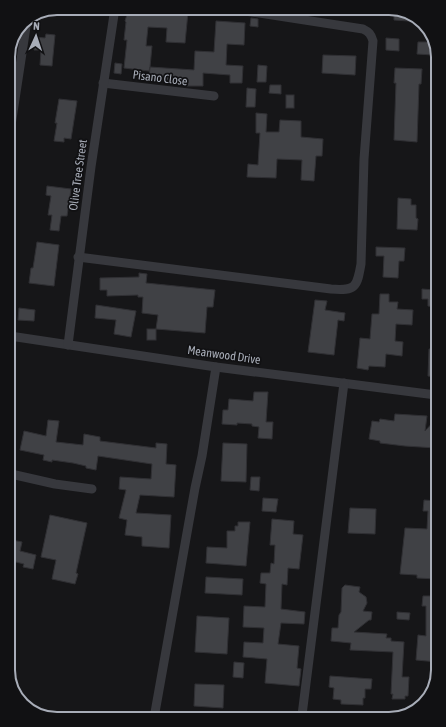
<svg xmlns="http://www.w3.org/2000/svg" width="446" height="727" font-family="'Asap Condensed',sans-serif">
<rect width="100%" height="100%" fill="#161618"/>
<g fill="#404145" stroke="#303034">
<path d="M129,8h33v3l26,1 -3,31 -19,-1 1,-14 -19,-1 -2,19h6l-2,21 44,3 1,-19 19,1 2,-31 29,2 -1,22 -17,-1 -1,21 17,1 -1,17h-12v-8l-27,-2v13h-16l1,-7 -19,-1v2l-20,-1 1,-12 -1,4 -25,-3 3,-28h-3l2,-18 -1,-1z"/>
<path d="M394,9l16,5 -1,7 -15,-1z"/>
<path d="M251,18l7,1v8l-8,-1z"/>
<path d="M46,34l9,1 -3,31 -12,-1 1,-15h-7l1,-13 10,1z"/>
<path d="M386,38l13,1v12l-13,-1z"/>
<path d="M418,42h15v13l-16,-1z"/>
<path d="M323,55l33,1 -1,19 -33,-2z"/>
<path d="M115,63l7,1 -1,10 -7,-1z"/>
<path d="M258,65l9,1 -1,16h-9z"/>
<path d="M395,68l27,1 -1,15h-2l-2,58 -23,-2 2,-57h-2z"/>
<path d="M270,85h11v9l-12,-1z"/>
<path d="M247,88l9,1 -1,18h-9z"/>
<rect x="286" y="95" width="8" height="13"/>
<path d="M59,99l18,2 -6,38 -7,-1v4l-10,-1 3,-18h-2z"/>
<path d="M256,113l11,1 -1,18h13l1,-12 21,1v16l22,2 -1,17h-6l-2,25 -13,-1 1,-20 -25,-1 -1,19 -29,-1 1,-13 10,1 2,-32h-4z"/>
<path d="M47,186l24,3 -4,27h-6l-2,15 -9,-1 2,-15h-4l3,-19 -5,-1z"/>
<path d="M398,198l13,1v6h5v13l2,1 -1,11 -20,-1z"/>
<path d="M37,242l22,3 -5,41 -25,-3 2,-15h2z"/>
<path d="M376,247l29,1 -1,13h-5l-1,17 -15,-1 1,-21h-8z"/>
<path d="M139,273l8,1 -1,9 69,7 -2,17h-6l-2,26 -49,-4 2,-14 -16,-2 1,-16h-5v-2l-31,1v-6h-7v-12l39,-1z"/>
<path d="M422,289l13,1v17l-7,-1v-7h-6z"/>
<path d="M380,294h9v8h9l-1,7 16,1 -1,15 -16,-1 -1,17 8,1 -1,14 -16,-2 -1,13 -16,-1 -1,4 -11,-2 3,-30 10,1 2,-25h7z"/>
<path d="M315,300l12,1 -2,9 20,3 -1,8 -6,-1 -4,35 -26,-3z"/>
<path d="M96,305l40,6 -5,26 -17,-3 2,-14 -21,-2z"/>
<path d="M19,308l16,2 -1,11 -16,-1z"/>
<rect x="147" y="329" width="9" height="11"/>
<path d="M429,349h6l1,28 -8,-1z"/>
<path d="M254,392h14l-2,30h7l-1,17 -14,-1 1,-11 -7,-1v-2l-15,-1v2l-15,-1 1,-14h5l1,-11 24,2z"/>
<path d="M395,414l32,2 -2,15 11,-12v29l-31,-2 -25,-3v-2l-11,-2 3,-18 7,1 1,-3 14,2z"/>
<path d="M48,420l11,1 -3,21 27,3 1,-11 16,3v4l56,7v-5l11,1 -1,20 10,1 -2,32 -34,-2 -4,18 35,2 -2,33 -27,-2v-9l-17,-2 2,-15 -8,-2 7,-28 -7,-1 1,-12 31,2 1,-15 -54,-8 -2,14 -10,-2v-2l-13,-3 -21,-3v2l-9,-2 1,-5 -24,-5 4,-19 22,5z"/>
<path d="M223,443l24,1 -1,38 -25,-1z"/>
<path d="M251,477h9l-1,14 -9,-1z"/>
<path d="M263,498l15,1 -2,13 -14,-1z"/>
<path d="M424,500l13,1v78l-20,-1v-3l-17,-1 5,-46 22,1 1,-18h-5z"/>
<path d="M350,508l26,1 -1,25 -27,-1z"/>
<path d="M50,515l37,8 -11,50 2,1 -3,10 -23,-5 4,-19 -15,-3z"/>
<path d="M272,519l22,2 -1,13 10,1 -4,34 -11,-1 -1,17 -5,-1 -1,25 24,3 -1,12 -23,-1 -3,21 21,2 -2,22 4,1 -2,17 -34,-3 2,-24 -24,-2 1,-15 19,1 1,-15 -21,-1 1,-21 21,1 1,-23 -6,-1 1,-10h9l1,-10 3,1 1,-19h-5z"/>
<path d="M238,522h12l-4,44 -40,-3 1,-16 20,1v-17h8v-5h3z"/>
<path d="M12,540l10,2 -2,9 16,4 -3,14 -10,-2 1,-3 -12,-3z"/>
<path d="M206,577l37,2 -1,16 -37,-2z"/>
<path d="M345,585l15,2 -1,5 7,5 1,6 -4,8 9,1 -1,8h-2l-15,12 33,2 -1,4h5v3l13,1 -2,35h7l-1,19h-3v3h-13l1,-5h-2l2,-42 -43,-2 1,-7 -20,-2 1,-13h6l1,-13 2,-3 1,-24z"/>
<path d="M423,596h14l1,66 -22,-2 2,-25 8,1v-30h-4z"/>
<path d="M397,612l13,1 -1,7 -12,-1z"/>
<path d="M197,616l32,2 -2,36 -32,-2z"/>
<path d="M234,662l10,1 -1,15 -10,-1z"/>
<path d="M330,676l42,3 -1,10h-6v9h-2v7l-22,-1v-4l-8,-1 1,-11 -5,-1z"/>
<path d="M195,684l29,1 -1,23 -29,-2z"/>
</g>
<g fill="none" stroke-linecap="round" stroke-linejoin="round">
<g stroke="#37383d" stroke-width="9">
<path d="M103,83l111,13"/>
<path d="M10,132l17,-112"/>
<path d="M78,257l253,32c25,2 26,-2 30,-25l3,-105 9,-118c-2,-7 -4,-9 -10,-12l-137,-21"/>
<path d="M10,336l206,31 220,28"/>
<path d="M68,345l23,-178 24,-159"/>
<path d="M11,474l44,10 37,5"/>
<path d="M302,715l42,-332"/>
<path d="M154,718l41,-230 7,-32 14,-89"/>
</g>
</g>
<g text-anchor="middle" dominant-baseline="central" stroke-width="3.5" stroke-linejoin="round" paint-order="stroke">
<g font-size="12" fill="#a8adb8" stroke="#111113">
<text transform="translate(160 78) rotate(7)">Pisano Close</text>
<text transform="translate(78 175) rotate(-82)">Olive Tree Street</text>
<text transform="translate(224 355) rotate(8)">Meanwood Drive</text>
</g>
</g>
<path d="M0 0H446V727H0ZM57 15H389A42 42 0 0 1 431 57V670A42 42 0 0 1 389 712H57A42 42 0 0 1 15 670V57A42 42 0 0 1 57 15Z" fill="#111113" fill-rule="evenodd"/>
<path fill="none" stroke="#a8adb8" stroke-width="2" d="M57 15H389A42 42 0 0 1 431 57V670A42 42 0 0 1 389 712H57A42 42 0 0 1 15 670V57A42 42 0 0 1 57 15Z"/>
<g transform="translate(36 36) rotate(3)" stroke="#111113" stroke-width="3" paint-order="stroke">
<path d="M0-3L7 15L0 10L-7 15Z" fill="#a8adb8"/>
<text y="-6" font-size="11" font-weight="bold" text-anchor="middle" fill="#a8adb8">N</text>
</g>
</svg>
